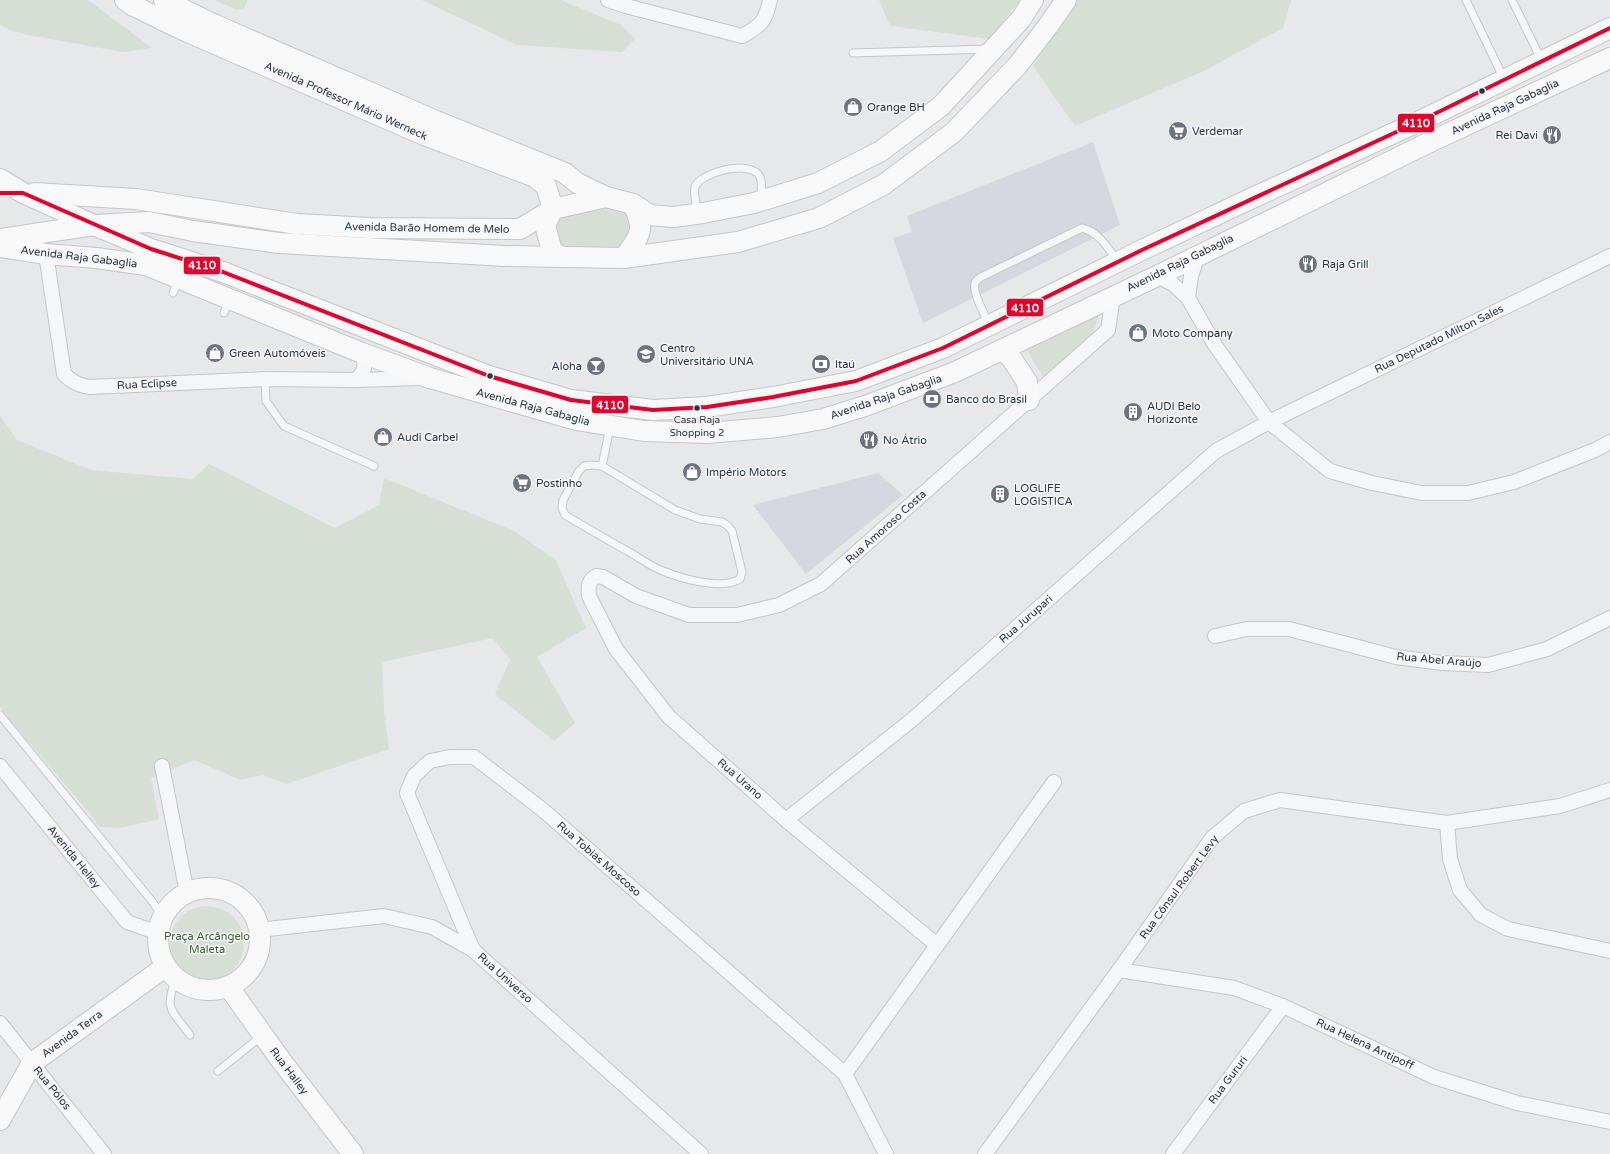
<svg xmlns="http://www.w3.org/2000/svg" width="1610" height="1154" font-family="'Varela Round',sans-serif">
<rect width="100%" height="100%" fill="#e6e8ea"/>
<g fill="#d4d7dd">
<path d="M1093,142l27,83 -197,98 -30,-85 19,-6 -5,-16z"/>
<path d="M878,473l25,22 -97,79 -53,-69z"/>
</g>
<g fill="#d6ded6">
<path d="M0,0h88l64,48 -29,4 -95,-17 -18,-5 -10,-5z"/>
<path d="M214,0h34l-4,8 -7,2z"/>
<path d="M422,0h139l60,25 14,14 -13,13 -105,-7z"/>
<path d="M879,0h141l-30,39 -100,-13z"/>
<path d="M1076,0h215l-8,28 -79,43 -129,55 -42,-60z"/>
<path d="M609,206l14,3 9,9 -4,24 -12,8 -51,-3 -9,-3 -1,-24 8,-6z"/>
<path d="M1100,312l-8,23 -49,42 -16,-27z"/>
<path d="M0,415l17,25 74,30 102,9 16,-15 126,64 44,-23 5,-27 130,53 41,28 31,69 -49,29 38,66 -21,18 -59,-47 15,-34 -17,-22 -111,24 2,48 5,39 -102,35 -25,-9 -21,5 -47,-20 -43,18 8,41 -38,9 -22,-1 -7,-11 -89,-104 -3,-5z"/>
<circle cx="207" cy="943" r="37"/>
</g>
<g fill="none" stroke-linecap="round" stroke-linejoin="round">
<defs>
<g id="lane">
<path d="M1466,0l38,79"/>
<path d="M1512,0l29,59"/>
<path d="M853,53l135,-4"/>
<path d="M697,212c0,-8 -4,-17 -2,-25 4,-14 56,-29 65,-10 3,6 0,15 2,22"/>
<path d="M173,293l5,-13"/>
<path d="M224,313l5,-13"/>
<path d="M989,325c-3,-9 -17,-32 -14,-41 0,-3 3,-5 6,-7l101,-49c17,4 26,20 35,33"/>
<path d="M265,379l1,22 18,25 90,40"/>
<path d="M591,465l11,1 73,44 25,9 22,3 6,4 4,5 10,41 -2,7c-18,11 -58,0 -77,-8 -11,-4 -22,-12 -32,-18 -22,-12 -44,-25 -66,-38l-3,-7 1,-8 16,-29 5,-5z"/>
<path d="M602,466l8,-39"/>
<path d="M0,715l151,185 12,17"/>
<path d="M176,978c-12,32 -5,31 14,57"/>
<path d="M218,1071l45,-36"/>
</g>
<g id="street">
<path d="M608,0l18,6 116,30c20,-11 23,-14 28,-36"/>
<path d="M46,254l18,120c8,8 14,11 26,13l175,-8 91,1 66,-2"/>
<path d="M1157,276l16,8 15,14 27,47 54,77 61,49 42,12 50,10h46l46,-11 81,-32 15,-8"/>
<path d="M1188,298l3,-22 7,-21"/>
<path d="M356,380c10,-11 10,-14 6,-27"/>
<path d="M1215,636l32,-7h42l107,28 46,6 46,2 59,-16 63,-31"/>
<path d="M0,766l127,156 31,11"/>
<path d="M162,766l25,127"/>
<path d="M786,820l127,-101 303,-268 53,-29 341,-166"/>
<path d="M1447,823l3,36 10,31 21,25 27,14 102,22"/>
<path d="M259,930l125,-14 48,11 41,23 228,204"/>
<path d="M937,945l-151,-125 -117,-103 -53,-68 -27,-53c-1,-9 -1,-15 7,-20l7,1 33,19 53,19h48l42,-10 42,-21 287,-254 5,-34"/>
<path d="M473,950l-66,-157 7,-17 16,-15 20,-4h24l69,53 302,264 41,80"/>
<path d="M1119,970l115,18 49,18 151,71 83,26 93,19"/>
<path d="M0,1023l104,131"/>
<path d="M845,1074l209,-292"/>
<path d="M985,1154l134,-184 93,-132 32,-27 36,-11 167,23 113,-17 50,-16"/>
<path d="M1173,1154l110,-148"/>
</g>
<g id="secondary">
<path d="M125,0l7,5 49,24 243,106 111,42 11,9 7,23"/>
<path d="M164,0l49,24 223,97 129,52 12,10 29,14"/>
<path d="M0,179l23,14 71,32 57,24 72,23 266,104 82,24 82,10 54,-3 66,-10 83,-16 87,-33 199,-98 106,-50 172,-79 190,-93"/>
<path d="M34,193l102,6 161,25 73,4 150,1 33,-20 53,-12 27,7 17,11 23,2 30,-4 51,-10 64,-20 63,-32 60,-45 80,-87 12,-19"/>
<path d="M553,209l-8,16 7,26 10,6"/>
<path d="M0,239l94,-14 55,-3 44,9 86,12 226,13 119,2 114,-16 81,-24 64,-33 71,-53 64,-67 30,-39 18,-26"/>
<path d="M0,247l46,7 50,4 50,7 216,88 68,25 146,42 68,11 63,2 71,-6 45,-8 45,-14 87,-33 202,-96 273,-134 180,-84"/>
<path d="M624,258c16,-23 22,-26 9,-54"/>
<path d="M1003,350l9,9 15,23 2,18"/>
<circle cx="209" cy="939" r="51"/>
<path d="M228,986l52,73 73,95"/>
<path d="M0,1120l32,-57 133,-96"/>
</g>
</defs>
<use href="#lane" stroke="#c4c6c8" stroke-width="9"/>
<use href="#street" stroke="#c4c6c8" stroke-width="16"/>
<use href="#secondary" stroke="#c4c6c8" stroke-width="22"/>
<use href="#lane" stroke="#f5f6f7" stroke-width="7"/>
<use href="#street" stroke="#f5f6f7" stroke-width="14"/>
<use href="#secondary" stroke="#f8f8f8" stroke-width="20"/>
<defs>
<path id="bus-1" d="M0,193h23l128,56 72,23 266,104 82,24 82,10 54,-3 66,-10 83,-16 87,-33 199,-98 278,-129 190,-93"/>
</defs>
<use href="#bus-1" stroke="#f4f6f9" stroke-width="7"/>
<use href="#bus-1" stroke="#e4002b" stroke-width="4"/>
</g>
<defs>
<symbol id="shop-disc" viewBox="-11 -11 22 22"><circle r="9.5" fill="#6c737f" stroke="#f4f6f9"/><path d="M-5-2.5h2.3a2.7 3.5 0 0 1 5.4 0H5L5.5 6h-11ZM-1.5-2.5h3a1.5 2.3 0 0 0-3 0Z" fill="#fff"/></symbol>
<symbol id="supermarket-disc" viewBox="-11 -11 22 22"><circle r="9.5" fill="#6c737f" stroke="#f4f6f9"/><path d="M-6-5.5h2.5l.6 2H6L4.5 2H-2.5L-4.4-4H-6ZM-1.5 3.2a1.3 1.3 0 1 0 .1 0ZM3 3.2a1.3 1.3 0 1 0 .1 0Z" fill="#fff"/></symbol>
<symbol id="restaurant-disc" viewBox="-11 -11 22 22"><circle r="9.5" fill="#6c737f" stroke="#f4f6f9"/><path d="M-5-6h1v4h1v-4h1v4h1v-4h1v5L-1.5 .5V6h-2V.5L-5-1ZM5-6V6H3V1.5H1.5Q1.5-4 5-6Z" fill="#fff"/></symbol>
<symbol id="university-disc" viewBox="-11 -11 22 22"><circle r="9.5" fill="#6c737f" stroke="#f4f6f9"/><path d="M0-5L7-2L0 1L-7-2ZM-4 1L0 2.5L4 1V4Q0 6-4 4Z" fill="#fff"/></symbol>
<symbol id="bank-disc" viewBox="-11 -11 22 22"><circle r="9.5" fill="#6c737f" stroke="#f4f6f9"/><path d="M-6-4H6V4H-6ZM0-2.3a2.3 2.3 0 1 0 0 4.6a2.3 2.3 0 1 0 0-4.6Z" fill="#fff"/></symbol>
<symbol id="bar-disc" viewBox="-11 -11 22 22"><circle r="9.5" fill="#6c737f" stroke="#f4f6f9"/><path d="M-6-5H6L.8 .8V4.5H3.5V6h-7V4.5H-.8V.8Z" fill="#fff"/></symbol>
<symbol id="building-disc" viewBox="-11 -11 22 22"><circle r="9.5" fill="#6c737f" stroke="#f4f6f9"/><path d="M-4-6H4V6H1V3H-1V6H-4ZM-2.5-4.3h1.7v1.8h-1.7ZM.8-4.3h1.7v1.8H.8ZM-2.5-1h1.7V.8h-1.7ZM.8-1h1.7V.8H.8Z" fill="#fff"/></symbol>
</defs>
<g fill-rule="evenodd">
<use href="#shop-disc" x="842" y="96" width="22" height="22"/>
<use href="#supermarket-disc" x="1167" y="120" width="22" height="22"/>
<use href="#restaurant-disc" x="1541" y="124" width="22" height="22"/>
<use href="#restaurant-disc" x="1297" y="253" width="22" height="22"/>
<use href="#shop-disc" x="1127" y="322" width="22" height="22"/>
<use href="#shop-disc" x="204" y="342" width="22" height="22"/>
<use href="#university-disc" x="635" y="343" width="22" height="22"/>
<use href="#bank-disc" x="810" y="353" width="22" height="22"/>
<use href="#bar-disc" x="585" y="355" width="22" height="22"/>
<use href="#bank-disc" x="921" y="388" width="22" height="22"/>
<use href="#building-disc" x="1122" y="401" width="22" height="22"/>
<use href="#shop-disc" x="372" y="426" width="22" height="22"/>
<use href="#restaurant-disc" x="858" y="429" width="22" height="22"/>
<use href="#shop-disc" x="681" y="461" width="22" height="22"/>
<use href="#supermarket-disc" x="511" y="472" width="22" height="22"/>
<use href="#building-disc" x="989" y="483" width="22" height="22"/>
</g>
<g fill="#2b3445" stroke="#f4f6f9" stroke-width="1.5">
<circle cx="1482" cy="91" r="3.5"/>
<circle cx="490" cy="376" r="3.5"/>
<circle cx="697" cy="408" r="3.5"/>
</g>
<g text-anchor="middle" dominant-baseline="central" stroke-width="3" stroke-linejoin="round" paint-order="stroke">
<g font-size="10" fill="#2b3445" stroke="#f4f6f9">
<text x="697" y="420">Casa Raja<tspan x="697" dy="13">Shopping 2</tspan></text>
</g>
<g font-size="11" fill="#2b3445" stroke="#f4f6f9">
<text transform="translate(346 101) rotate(24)">Avenida Professor Mário Werneck</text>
<text transform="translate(1505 107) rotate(-25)">Avenida Raja Gabaglia</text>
<text transform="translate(427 228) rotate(1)">Avenida Barão Homem de Melo</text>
<text transform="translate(79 257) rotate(7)">Avenida Raja Gabaglia</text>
<text transform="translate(1180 263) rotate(-26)">Avenida Raja Gabaglia</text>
<text transform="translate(1439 339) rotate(-26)">Rua Deputado Milton Sales</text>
<text transform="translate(147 384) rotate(-3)">Rua Eclipse</text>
<text transform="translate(886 397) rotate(-19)">Avenida Raja Gabaglia</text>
<text transform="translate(533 407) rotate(15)">Avenida Raja Gabaglia</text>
<text transform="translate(886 527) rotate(-42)">Rua Amoroso Costa</text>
<text transform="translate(1026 619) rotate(-41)">Rua Jurupari</text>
<text transform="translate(1439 660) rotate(5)">Rua Abel Araújo</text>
<text transform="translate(740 779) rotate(41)">Rua Urano</text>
<text transform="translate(74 857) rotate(51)">Avenida Helley</text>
<text transform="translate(599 859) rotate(41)">Rua Tobias Moscoso</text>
<text transform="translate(1179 887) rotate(-54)">Rua Cônsul Robert Levy</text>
<text transform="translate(505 978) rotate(42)">Rua Universo</text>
<text transform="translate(72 1034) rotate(-36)">Avenida Terra</text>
<text transform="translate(1365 1044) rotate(25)">Rua Helena Antipoff</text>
<text transform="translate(289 1071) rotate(53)">Rua Halley</text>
<text transform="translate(1228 1080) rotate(-53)">Rua Gururi</text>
<text transform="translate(52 1088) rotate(51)">Rua Pólos</text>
</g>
<g font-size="11" fill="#2b3445" stroke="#f4f6f9" text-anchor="start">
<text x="867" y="107">Orange BH</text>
<text x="1192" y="131">Verdemar</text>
<text x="1538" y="135" text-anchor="end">Rei Davi</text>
<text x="1322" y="264">Raja Grill</text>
<text x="1152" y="333">Moto Company</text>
<text x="660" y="348">Centro<tspan x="660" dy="13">Universitário UNA</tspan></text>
<text x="229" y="353">Green Automóveis</text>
<text x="835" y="364">Itaú</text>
<text x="582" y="366" text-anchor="end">Aloha</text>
<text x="946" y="399">Banco do Brasil</text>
<text x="1147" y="406">AUDI Belo<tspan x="1147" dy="13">Horizonte</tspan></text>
<text x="397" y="437">Audi Carbel</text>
<text x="883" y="440">No Átrio</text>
<text x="706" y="472">Império Motors</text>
<text x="536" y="483">Postinho</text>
<text x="1014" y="488">LOGLIFE<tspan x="1014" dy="13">LOGISTICA</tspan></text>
</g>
<g font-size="11" fill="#3f6138" stroke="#f4f6f9">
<text x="207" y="936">Praça Arcângelo<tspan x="207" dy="13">Maleta</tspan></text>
</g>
</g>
<g stroke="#f4f6f9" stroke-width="1.5">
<rect x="1397" y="113" width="38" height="20" rx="4" fill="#e4002b"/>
<rect x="183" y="256" width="38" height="19" rx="4" fill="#e4002b"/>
<rect x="1006" y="298" width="38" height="19" rx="4" fill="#e4002b"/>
<rect x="591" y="395" width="38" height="19" rx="4" fill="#e4002b"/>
</g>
<g font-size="11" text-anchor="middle" font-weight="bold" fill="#fff">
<text x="1416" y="127">4110</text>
<text x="202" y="269">4110</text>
<text x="1025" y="312">4110</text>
<text x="610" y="409">4110</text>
</g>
</svg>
